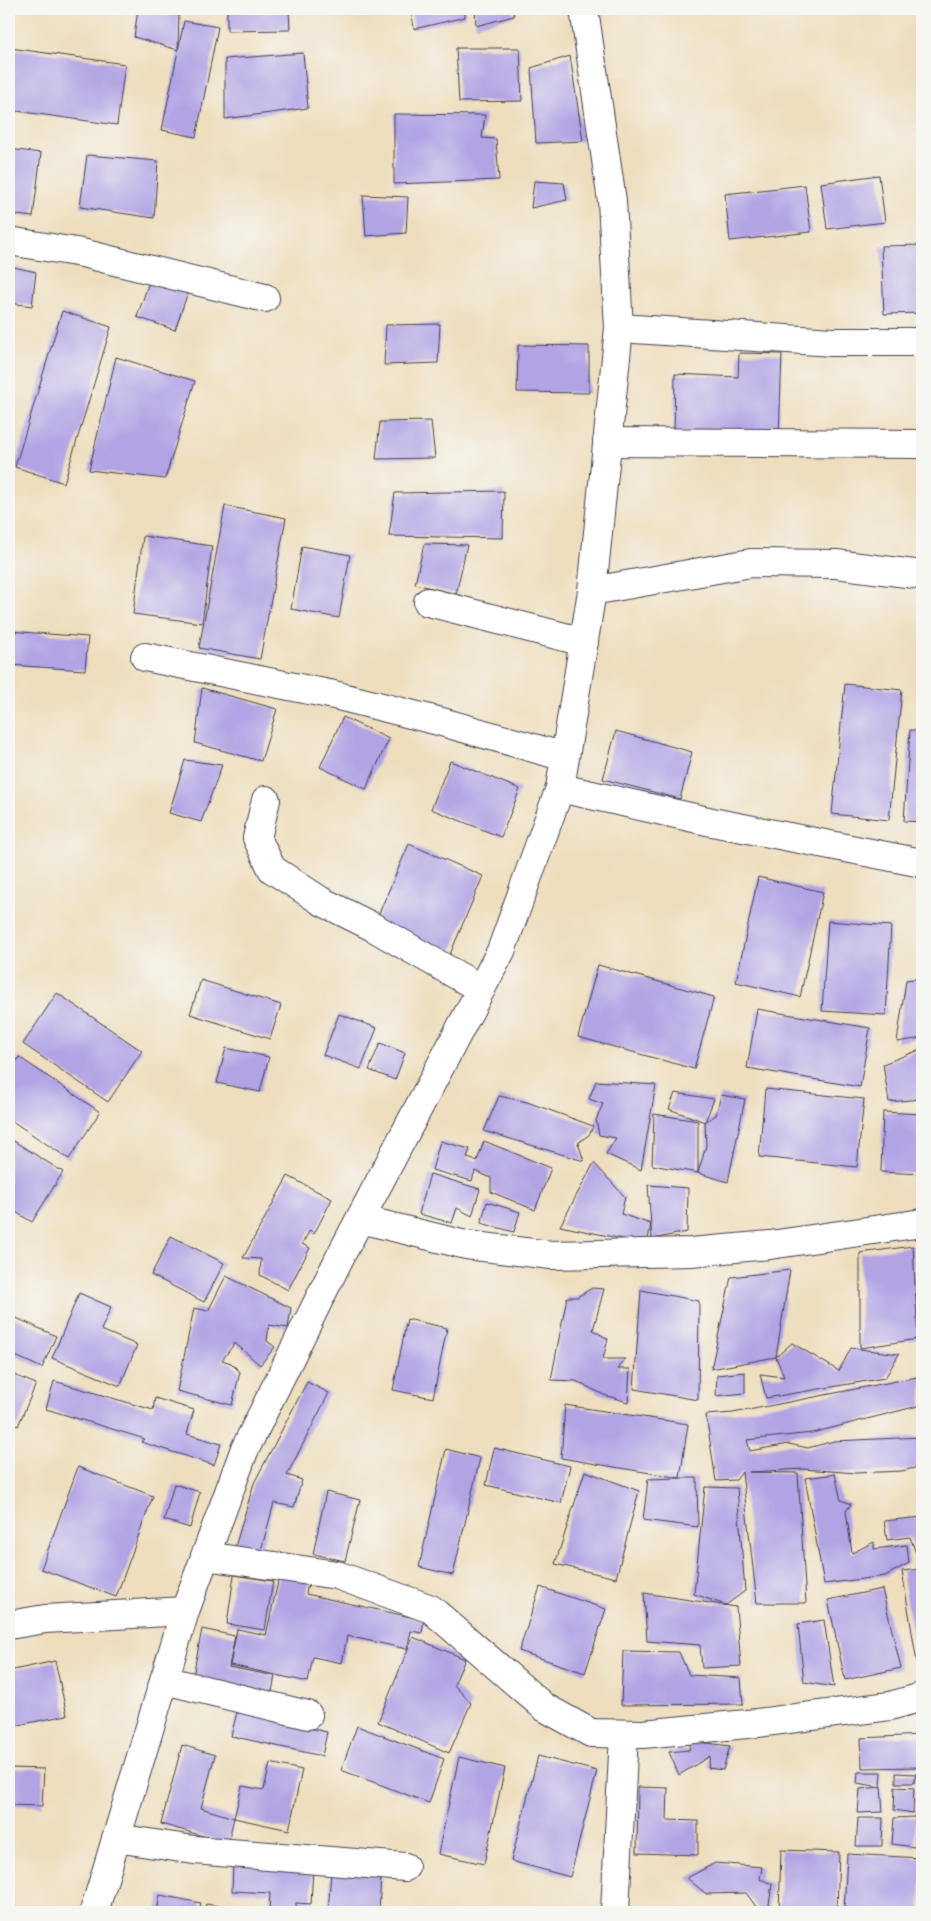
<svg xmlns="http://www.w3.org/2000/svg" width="931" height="1921" font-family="'Playpen Sans',sans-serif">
<rect width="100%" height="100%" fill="#f6f6f2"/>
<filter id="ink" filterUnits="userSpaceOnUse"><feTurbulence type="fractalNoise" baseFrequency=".02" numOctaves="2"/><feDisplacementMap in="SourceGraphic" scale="10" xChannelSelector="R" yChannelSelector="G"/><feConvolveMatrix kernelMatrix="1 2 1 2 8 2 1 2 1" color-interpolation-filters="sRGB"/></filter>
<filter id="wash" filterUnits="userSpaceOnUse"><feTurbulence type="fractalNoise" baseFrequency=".0096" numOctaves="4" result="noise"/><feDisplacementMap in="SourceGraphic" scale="20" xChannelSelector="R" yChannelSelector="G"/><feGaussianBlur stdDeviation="1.12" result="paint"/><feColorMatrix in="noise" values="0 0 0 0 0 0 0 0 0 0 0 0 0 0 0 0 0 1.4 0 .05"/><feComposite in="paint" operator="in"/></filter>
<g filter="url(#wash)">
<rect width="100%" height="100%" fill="#eedebe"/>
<g id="blocks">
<g fill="#b1a3e4">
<path d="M138,9h41l-1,41 -44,-13z"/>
<path d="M227,9h62l1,21 -63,1z"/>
<path d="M411,9h54v8l-51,12z"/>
<path d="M475,9h38l1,7 -38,10z"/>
<path d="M184,21l34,6 -22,110 -34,-7z"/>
<path d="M10,48l115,16 -8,61 -108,-15z"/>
<path d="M456,48h64l2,53 -63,1z"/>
<path d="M303,53l5,55 -83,11v-60z"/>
<path d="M570,56l13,85 -47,2 -5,-75z"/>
<path d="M394,114l91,1 -3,23 14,1 3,41 -105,4z"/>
<path d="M9,149l32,4 -8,64 -24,-3z"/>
<path d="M87,155l71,6 -4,57 -74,-11z"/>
<path d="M879,175l6,47 -58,7 -6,-46z"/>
<path d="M534,181l30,2 3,17 -36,8z"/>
<path d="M805,185l6,47 -81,9 -5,-47z"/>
<path d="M363,195l45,2 -2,36 -40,3z"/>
<path d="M922,245v68l-38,1 -3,-68z"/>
<path d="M9,266l27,6 -4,34 -23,-3z"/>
<path d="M150,279l38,13 -13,38 -38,-13z"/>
<path d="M62,311l49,16 -47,156 -49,-16z"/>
<path d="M440,324l-2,39 -54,2 2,-40z"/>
<path d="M518,345l71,1v47l-72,-1z"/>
<path d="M739,353l43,1 -3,82 -105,-4 1,-58 63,3z"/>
<path d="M116,357l79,24 -30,98 -76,-9z"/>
<path d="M431,421l4,37 -59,1 4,-37z"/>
<path d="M504,491l-1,47 -114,-2 6,-43z"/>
<path d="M225,506l61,12 -26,141 -61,-11z"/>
<path d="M143,536l69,10 -10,77 -69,-9z"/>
<path d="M424,544l43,1 -11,49 -41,-10z"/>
<path d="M302,546l48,9 -11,63 -48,-9z"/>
<path d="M9,631l79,6 -3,33 -76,-5z"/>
<path d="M845,684l57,6 -13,130 -57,-6z"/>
<path d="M202,688l75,21 -16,52 -66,-18z"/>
<path d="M343,717l46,22 -23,50 -46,-22z"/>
<path d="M910,730l12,1v91l-18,-1z"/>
<path d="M616,731l76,21 -12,47 -77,-20z"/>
<path d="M185,760l37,5 -21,57 -32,-9z"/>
<path d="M450,761l70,28 -19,48 -70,-28z"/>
<path d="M409,844l74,32 -35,83 -75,-32z"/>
<path d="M758,877l65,15 -23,105 -64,-15z"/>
<path d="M828,921l63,5 -5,89 -64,-4z"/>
<path d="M598,965l116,32 -20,72 -116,-32z"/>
<path d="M922,978v60l-25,4 9,-62z"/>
<path d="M201,980l80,25 -11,34 -80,-25z"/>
<path d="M57,993l85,58 -34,51 -85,-58z"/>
<path d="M757,1009l113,19 -10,59 -113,-19z"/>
<path d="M339,1014l38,14 -16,41 -38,-14z"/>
<path d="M380,1043l25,10 -10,27 -26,-10z"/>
<path d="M226,1048l43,9 -9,35 -43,-9z"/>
<path d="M922,1049v50l-33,3 -6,-38z"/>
<path d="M19,1057l81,55 -31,47 -60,-40v-46z"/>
<path d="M596,1081l60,4 -15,85 -35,-16 10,-16 -17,-3 -3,-15 7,-16 -14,-5z"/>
<path d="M765,1089l99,10 -7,68 -98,-10z"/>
<path d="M675,1093l39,6 -9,23 -36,-13z"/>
<path d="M721,1095l24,4 -17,83 -30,-9 8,-27 -1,-24 11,-7z"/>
<path d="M499,1096l28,6 66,24 -3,8 -12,9 6,18 -100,-30z"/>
<path d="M883,1112l39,2v60l-41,-2z"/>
<path d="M654,1114l44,7v52l-46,-8z"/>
<path d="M9,1138l54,34 -31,50 -23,-14z"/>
<path d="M440,1141l30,8 -3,9 10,3 7,-20 67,27 -16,42 -44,-18v-14l-16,-7 -3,10 -40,-11z"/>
<path d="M594,1163l31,34 -4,17 30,10 -4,20 -87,-18z"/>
<path d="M430,1174l50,15 -8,27 -15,-8 -5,15 -33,-9z"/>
<path d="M288,1176l44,23 -18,35 -4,-4 -8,14 8,4 -22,42 -28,-15 1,-16 -18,-1z"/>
<path d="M648,1185l40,3 -1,44 -35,7z"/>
<path d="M487,1202l33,10 -6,20 -33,-9z"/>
<path d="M171,1236l53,27 -20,39 -53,-27z"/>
<path d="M913,1246l5,93 -58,9v-95z"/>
<path d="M790,1270l-14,87 -65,12 20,-92z"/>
<path d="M226,1276l65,32 -3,20 -19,-3 -2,16 8,6 -15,18 -25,-22 -13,17 9,3 9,9 -8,33 -55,-14 17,-83 14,3z"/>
<path d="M592,1288l12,1 -11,41 15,9 -5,20h22l-7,10h12l-2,33 -24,-7 -28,-14 -25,-1 16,-83h10z"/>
<path d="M641,1290l58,11 -1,99 -64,-11z"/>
<path d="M79,1293l32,14 -10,23 36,15 -17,41 -68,-28z"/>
<path d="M12,1316l44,20 -14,32 -33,-15v-29z"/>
<path d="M407,1319l40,9 -14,70 -40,-8z"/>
<path d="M792,1343l47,28 12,-23 48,6 -14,24 -119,20 -6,-24 24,3 -8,-20z"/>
<path d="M745,1372v21l-29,3 1,-21z"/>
<path d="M9,1373l27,11 -18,42 -9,-4z"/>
<path d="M922,1376v29l-110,28 -65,7 3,11 39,-7 19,4 26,-7 88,-4v29l-20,5 -46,2 -52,-4 -55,3 49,1 8,130h-49l-15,-131 -6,8 -20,1 -10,-66 27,-2z"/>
<path d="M54,1381l99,29 2,-12 39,12 -7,24 34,10 -7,21 -73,-23 4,-3 -99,-30z"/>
<path d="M307,1382l22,11 -42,82 15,5 -8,27 -20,-4 -14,51 -25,-7 19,-64z"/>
<path d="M565,1405l123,19 -8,54h17l1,49 -55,-7 5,-41 32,-1 -119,-20z"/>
<path d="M494,1448l76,18 -9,37 -75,-18z"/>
<path d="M446,1449l34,9 -27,117 -34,-8z"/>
<path d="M78,1467l75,29 -37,101 -75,-28z"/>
<path d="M585,1471l54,20 -23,87 -61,-14z"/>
<path d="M835,1474l6,26 10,4 -5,7 6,42 22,-11v7l33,-4 2,18 -24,13 -61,8 -19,-106z"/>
<path d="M174,1484l26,8 -10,36 -26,-8z"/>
<path d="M705,1487l32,1 8,103 -19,14 -32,-11z"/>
<path d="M326,1492l34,8 -15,61 -32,-7z"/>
<path d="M922,1517v36h-6l-6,-16 -23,3 -3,-19z"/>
<path d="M922,1569v93l-5,1 -15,-92z"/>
<path d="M280,1573l29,6 -3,15 118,26 -2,13 -11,-2 -4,18 -60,-13 -5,27 -29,-6 -5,25 -78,-17 7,-36 29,6z"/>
<path d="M234,1575l39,6 -8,49 -38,-6z"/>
<path d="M9,1587l4,12 -4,1z"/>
<path d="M540,1587l66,22 -21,64 -66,-22z"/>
<path d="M882,1589l19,79 -56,12 -17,-80z"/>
<path d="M644,1593l92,14 5,59 -39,2 -2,-23 -53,-4z"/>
<path d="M824,1620l10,67 -30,-5 -6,-58z"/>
<path d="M202,1629l33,7 -6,31 46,9 -4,21 -79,-16z"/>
<path d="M413,1637l52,22 -11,26 17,18 -22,50 -71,-31z"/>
<path d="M623,1651l56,1 10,23 52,3 2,26 -122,1z"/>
<path d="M55,1661l12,54 -58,12v-56z"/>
<path d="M237,1712l90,20 -5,24 -91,-20z"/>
<path d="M357,1726l87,33 -15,44 -88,-33z"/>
<path d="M922,1735v32l-60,1 -1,-30z"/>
<path d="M691,1741l39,5 -7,24 -15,-2 2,-12 -31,19 -10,-23 20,-2z"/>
<path d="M182,1745l33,10 -14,53 33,10 -6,25 -67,-19z"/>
<path d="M538,1756l59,15 -27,106 -59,-16z"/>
<path d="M459,1757l46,11 -21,96 -46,-10z"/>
<path d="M270,1763l32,7 -13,60 -55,-12 8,-32 22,4z"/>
<path d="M9,1768l35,1 -2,37 -33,-1z"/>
<path d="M858,1772h24l-1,15 -24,-4z"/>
<path d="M896,1773l20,1 -2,9h-18z"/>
<path d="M638,1787l30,1 -1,32 31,1v34l-61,-2z"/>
<path d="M881,1787l2,25 -25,1 2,-24z"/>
<path d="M895,1787l19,1 -1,25 -19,-3z"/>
<path d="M915,1817v30l-23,-3 2,-26z"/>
<path d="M858,1818h25l-1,28h-26z"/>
<path d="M781,1850l58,2 -2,60h-58z"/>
<path d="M847,1854l75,4 -2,54h-76z"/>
<path d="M233,1863l80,5 -2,36 -15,-1v9h-27l1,-19 -38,-2z"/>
<path d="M715,1863l47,4 -2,12 12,5 -4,28h-8l-14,-19 -40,1 -19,-16z"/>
<path d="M331,1871l50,3 -2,38h-51z"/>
<path d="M160,1895l41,8 -2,9h-42z"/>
<path d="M206,1904l44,7v1h-46z"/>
</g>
</g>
</g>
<g filter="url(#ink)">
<use href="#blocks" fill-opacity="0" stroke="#413e4f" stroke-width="1"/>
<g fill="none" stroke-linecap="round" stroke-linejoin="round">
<defs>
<g id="minor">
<path d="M9,241l73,12 183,45"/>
<path d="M619,328l214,14h89"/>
<path d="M607,442l315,2"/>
<path d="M592,591l159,-28 85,1 86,11"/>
<path d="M428,602l156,40"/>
<path d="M145,657l189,38 108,27 123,35"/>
<path d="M560,788l152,34 210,41"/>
<path d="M266,800l-9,38 15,31 49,32 52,26 108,62"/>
<path d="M360,1219l106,26 85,10 140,-3 79,-7 152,-22"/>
<path d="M205,1556l132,19 94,34 113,98 47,26 52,1 114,-11 133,-17 32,-9"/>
<path d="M9,1625l36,-6 140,-8"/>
<path d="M164,1680l144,35"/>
<path d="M116,1838l78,12 211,17"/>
<path d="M94,1912l91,-301 59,-160 98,-198 159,-302 59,-163 32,-197 27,-263 -7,-127 -28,-192"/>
<path d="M615,1912l9,-178"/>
</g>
</defs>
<use href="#minor" stroke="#413e4f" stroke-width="30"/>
<use href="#minor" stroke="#fff" stroke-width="28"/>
</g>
</g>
<rect width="931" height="1921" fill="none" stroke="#f6f6f2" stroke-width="30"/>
</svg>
